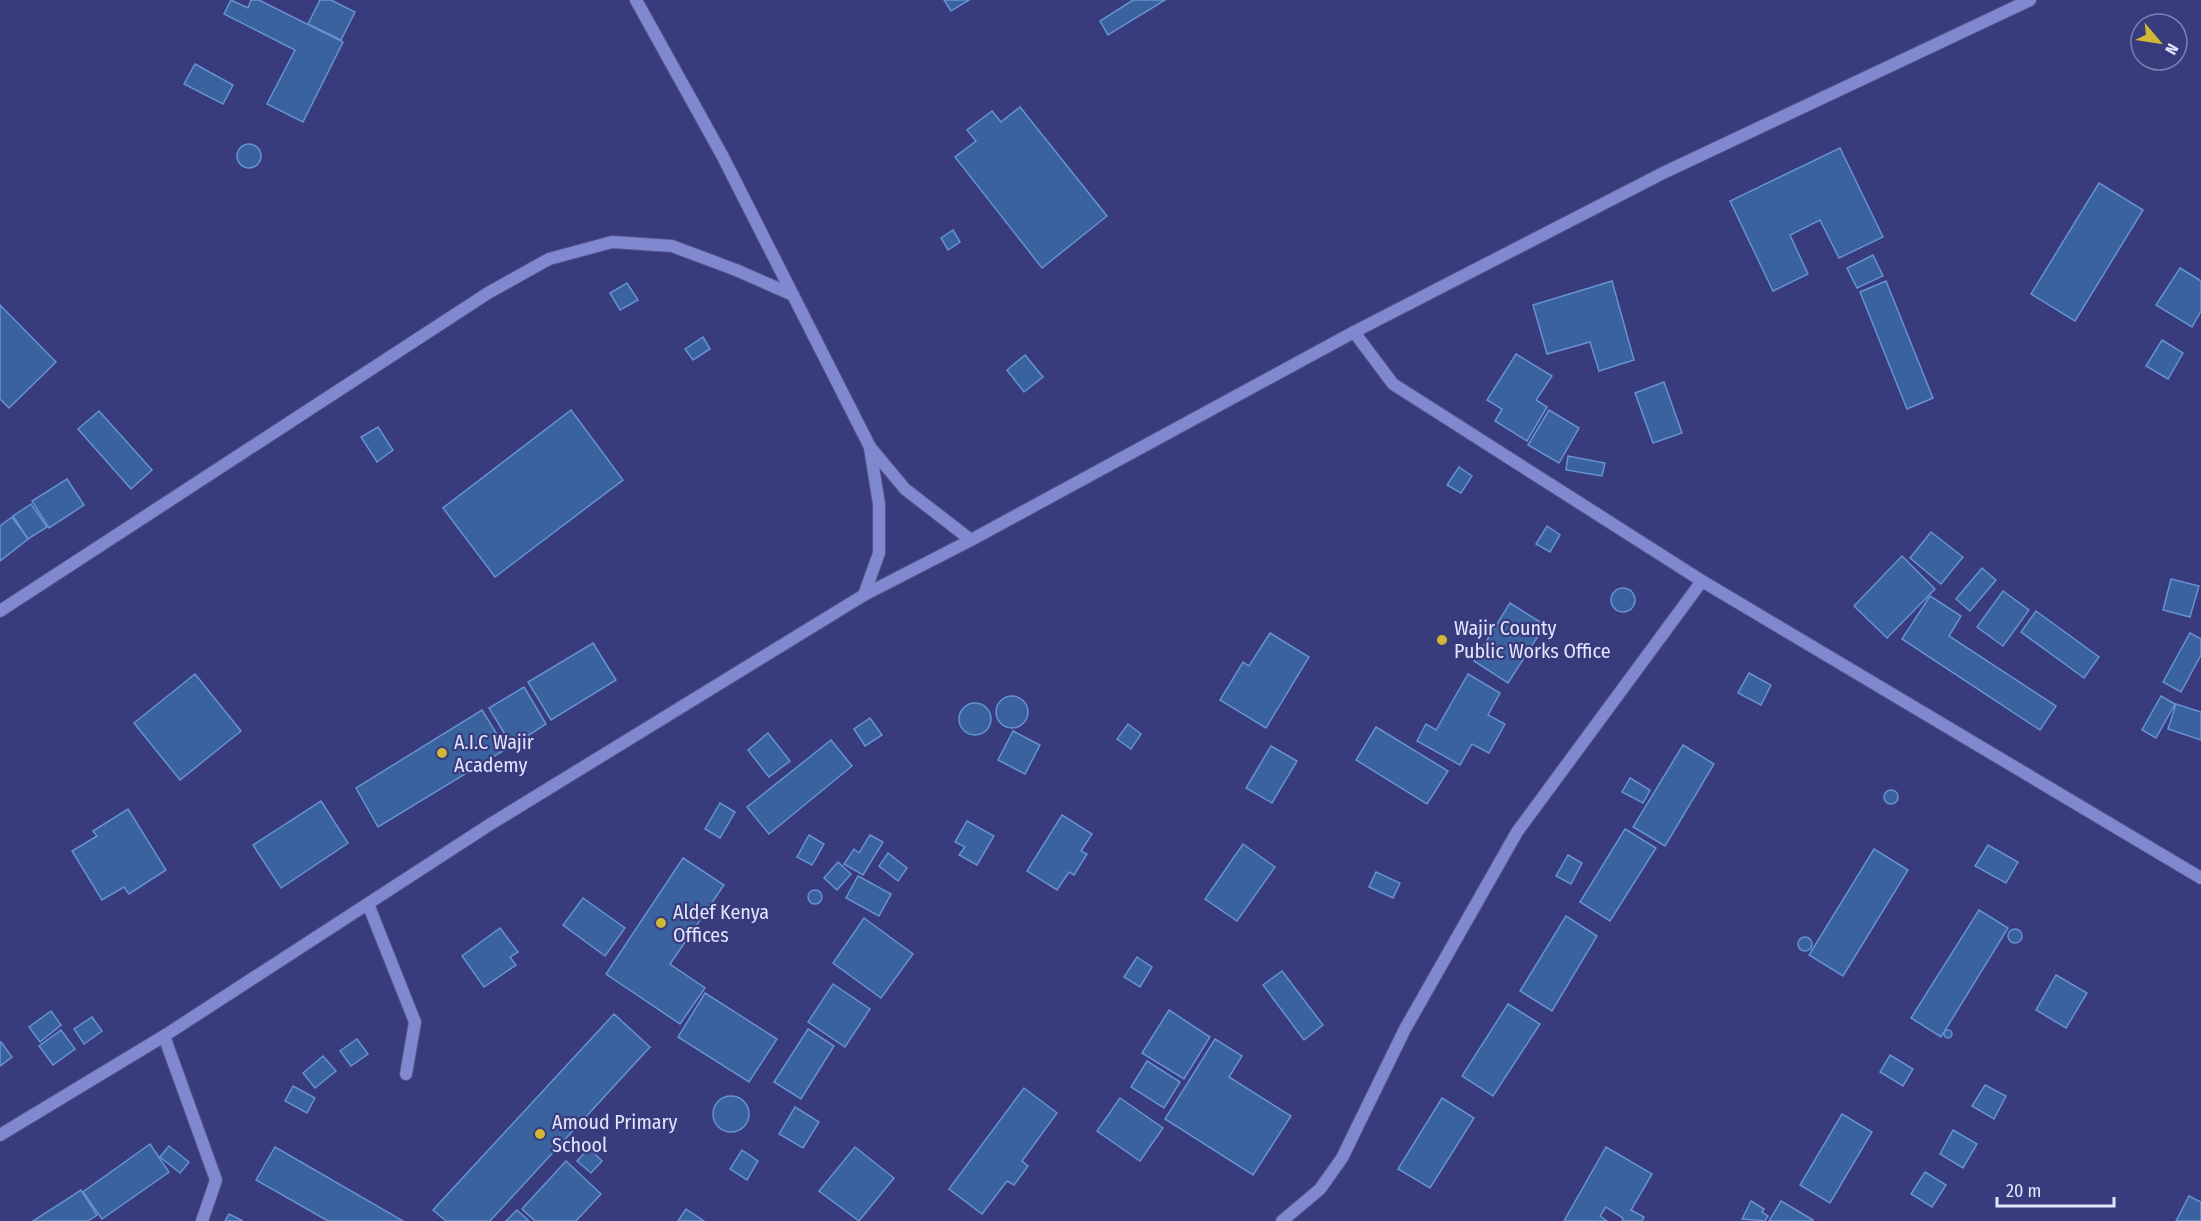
<svg xmlns="http://www.w3.org/2000/svg" width="2201" height="1221" font-family="'Fira Sans Condensed',sans-serif">
<rect width="100%" height="100%" fill="#383b7c"/>
<g fill="#39629e" stroke="#6792d2" stroke-width="1.5">
<path d="M231,0l17,8 3,-8h8l84,42 -40,80 -36,-18 28,-54 -71,-36z"/>
<path d="M320,0h11l24,12 -14,28 -33,-16z"/>
<path d="M944,0h25l-18,11z"/>
<path d="M1133,0h32l-57,35 -8,-14z"/>
<path d="M195,64l38,21 -10,19 -39,-20z"/>
<path d="M1020,107l87,109 -65,52 -87,-111 21,-16 -9,-11 25,-19 9,11z"/>
<circle cx="249" cy="156" r="12"/>
<path d="M1840,148l43,89 -44,21 -19,-38 -30,15 18,39 -35,17 -43,-90z"/>
<path d="M2099,183l44,27 -68,111 -44,-27z"/>
<path d="M953,230l7,12 -12,8 -7,-12z"/>
<path d="M1873,255l10,21 -26,12 -10,-20z"/>
<path d="M2180,268l21,13v30l-9,16 -36,-22z"/>
<path d="M1612,281l22,79 -35,11 -9,-29 -43,12 -14,-49z"/>
<path d="M1886,281l47,117 -26,11 -47,-117z"/>
<path d="M627,283l11,17 -18,10 -10,-17z"/>
<path d="M0,305l56,57 -47,46 -9,-9z"/>
<path d="M703,337l7,12 -17,11 -8,-11z"/>
<path d="M2162,340l21,13 -15,26 -22,-13z"/>
<path d="M1516,354l36,22 -16,24 11,7 -20,34 -32,-20 7,-12 -15,-9z"/>
<path d="M1025,355l18,22 -19,15 -17,-22z"/>
<path d="M1664,382l18,51 -29,10 -18,-50z"/>
<path d="M571,410l52,70 -128,97 -52,-69z"/>
<path d="M1549,410l30,18 -20,35 -31,-18z"/>
<path d="M99,411l53,59 -21,19 -53,-60z"/>
<path d="M378,427l15,23 -16,12 -16,-25z"/>
<path d="M1568,456l37,7 -3,13 -36,-6z"/>
<path d="M1459,467l13,9 -11,17 -14,-8z"/>
<path d="M67,479l17,26 -35,23 -17,-27z"/>
<path d="M31,504l16,23 -19,12 -15,-23z"/>
<path d="M12,517l16,22 -28,22v-35z"/>
<path d="M1547,526l13,9 -10,17 -14,-8z"/>
<path d="M1931,532l32,25 -22,27 -31,-26z"/>
<path d="M1902,556l33,33 -48,49 -33,-32z"/>
<path d="M1982,568l14,12 -26,31 -14,-12z"/>
<path d="M2171,579l28,7 -9,31 -27,-7z"/>
<circle cx="1623" cy="600" r="12"/>
<path d="M2003,591l26,19 -26,36 -26,-19z"/>
<path d="M1930,596l31,20 -12,20 107,70 -16,24 -138,-91z"/>
<path d="M1510,603l35,22 -37,58 -34,-22z"/>
<path d="M2036,611l63,46 -15,21 -63,-46z"/>
<path d="M1270,633l39,24 -43,71 -46,-28 23,-38 6,4z"/>
<path d="M2190,633l11,6v16l-20,37 -18,-10z"/>
<path d="M593,643l23,37 -65,40 -23,-38z"/>
<path d="M1749,673l22,12 -10,20 -23,-12z"/>
<path d="M195,674l46,57 -61,49 -46,-57z"/>
<path d="M1468,674l32,19 -12,22 17,9 -16,29 -17,-9 -12,21 -43,-24 9,-17 10,6z"/>
<path d="M524,687l22,37 -34,22 -23,-38z"/>
<path d="M2161,696l14,8 -19,34 -14,-8z"/>
<circle cx="1012" cy="712" r="16"/>
<circle cx="975" cy="719" r="16"/>
<path d="M2176,704l25,8v28l-33,-11z"/>
<path d="M482,710l24,39 -128,78 -22,-39z"/>
<path d="M870,718l12,17 -17,11 -11,-17z"/>
<path d="M1128,724l13,10 -10,15 -14,-10z"/>
<path d="M1376,727l72,44 -21,33 -71,-44z"/>
<path d="M1013,731l27,14 -15,29 -27,-14z"/>
<path d="M768,733l22,28 -21,16 -21,-27z"/>
<path d="M831,740l21,26 -83,68 -22,-27z"/>
<path d="M1683,745l31,19 -49,82 -32,-19z"/>
<path d="M1271,746l26,15 -25,42 -26,-15z"/>
<path d="M1630,778l20,12 -7,13 -21,-11z"/>
<circle cx="1891" cy="797" r="7"/>
<path d="M321,801l27,42 -67,45 -28,-43z"/>
<path d="M720,803l15,9 -15,26 -15,-9z"/>
<path d="M128,809l38,61 -37,24 -5,-7 -22,13 -30,-49 25,-15 -4,-5z"/>
<path d="M1062,815l30,19 -11,17 6,3 -13,21 -5,-3 -12,18 -30,-19z"/>
<path d="M967,821l27,15 -17,29 -18,-10 6,-8 -10,-5z"/>
<path d="M1625,829l31,19 -46,73 -30,-19z"/>
<path d="M809,835l15,9 -12,21 -15,-8z"/>
<path d="M870,835l13,7 -20,33 -19,-11 10,-15 5,4z"/>
<path d="M1243,844l32,23 -38,54 -32,-22z"/>
<path d="M1988,845l30,17 -12,21 -31,-17z"/>
<path d="M1874,849l34,21 -65,106 -34,-21z"/>
<path d="M888,853l19,15 -9,13 -19,-15z"/>
<path d="M1568,855l14,8 -11,21 -15,-8z"/>
<path d="M683,858l41,27 -54,79 35,24 -25,36 -74,-50z"/>
<path d="M838,862l13,12 -14,16 -13,-12z"/>
<path d="M1376,872l24,11 -7,15 -24,-11z"/>
<path d="M858,876l33,18 -12,22 -33,-18z"/>
<circle cx="815" cy="897" r="7"/>
<path d="M583,898l42,30 -20,28 -42,-31z"/>
<path d="M1979,910l29,18 -67,109 -30,-19z"/>
<path d="M1566,916l31,20 -45,75 -32,-20z"/>
<path d="M864,918l49,36 -32,44 -48,-35z"/>
<path d="M500,928l18,24 -8,5 6,8 -32,22 -22,-31z"/>
<circle cx="2015" cy="936" r="7"/>
<circle cx="1805" cy="944" r="7"/>
<path d="M1137,957l15,10 -12,20 -16,-10z"/>
<path d="M1282,971l41,54 -19,15 -41,-55z"/>
<path d="M2056,975l31,18 -21,35 -30,-18z"/>
<path d="M833,984l37,25 -25,38 -37,-25z"/>
<path d="M705,993l72,46 -28,43 -71,-45z"/>
<path d="M1508,1004l32,20 -47,72 -31,-20z"/>
<path d="M1169,1010l41,27 -26,42 -42,-26z"/>
<path d="M51,1011l10,14 -21,17 -11,-15z"/>
<path d="M614,1014l36,33 -160,174h-44l-13,-11z"/>
<path d="M92,1017l10,14 -18,13 -10,-15z"/>
<path d="M808,1029l26,17 -33,53 -27,-17z"/>
<circle cx="1948" cy="1034" r="4"/>
<path d="M61,1030l14,19 -22,16 -14,-19z"/>
<path d="M357,1039l11,15 -17,12 -11,-15z"/>
<path d="M1215,1039l27,17 -13,21 62,39 -38,59 -88,-56z"/>
<path d="M1,1042l11,15 -12,9v-23z"/>
<path d="M1890,1055l23,14 -10,17 -23,-14z"/>
<path d="M323,1056l13,15 -21,17 -12,-15z"/>
<path d="M1147,1061l33,21 -16,26 -33,-21z"/>
<path d="M1985,1085l21,11 -12,23 -22,-13z"/>
<path d="M293,1086l22,12 -8,15 -22,-12z"/>
<path d="M1024,1088l33,25 -35,48 6,5 -14,19 -7,-4 -25,33 -33,-25z"/>
<circle cx="731" cy="1114" r="18"/>
<path d="M1120,1098l43,30 -23,33 -43,-30z"/>
<path d="M1442,1098l32,20 -44,70 -32,-19z"/>
<path d="M795,1107l24,15 -16,26 -24,-14z"/>
<path d="M1842,1114l30,18 -42,71 -30,-18z"/>
<path d="M1953,1130l24,14 -14,24 -23,-14z"/>
<path d="M150,1144l19,28 -67,47 -19,-27z"/>
<path d="M169,1146l20,16 -9,11 -20,-16z"/>
<path d="M275,1147l128,74h-75l-72,-41z"/>
<path d="M855,1147l39,31 -35,43 -40,-30z"/>
<path d="M1606,1147l46,27 -21,36 13,7 -2,4h-20l1,-3 -17,-11 -6,9 7,5h-43z"/>
<path d="M589,1148l13,13 -11,12 -14,-12z"/>
<path d="M742,1150l16,11 -11,19 -17,-11z"/>
<path d="M566,1161l35,33 -25,27h-41l-13,-12z"/>
<path d="M1925,1172l21,13 -14,22 -21,-13z"/>
<path d="M81,1190l16,25 -9,6h-55z"/>
<path d="M2189,1196l12,6v19h-25z"/>
<path d="M1751,1201l13,8 -2,3 6,4 -3,5 -23,-2z"/>
<path d="M1781,1201l32,19 -1,1h-43z"/>
<path d="M686,1209l18,12h-26z"/>
<path d="M517,1210l12,11h-23z"/>
<path d="M229,1214l14,7h-18z"/>
</g>
<g fill="none" stroke-linecap="round" stroke-linejoin="round">
<defs>
<path id="service" d="M368,904l47,118 -9,52"/>
<g id="minor">
<path d="M636,0l86,155 148,292 35,42 66,51"/>
<path d="M1354,332l39,52 309,197 499,297"/>
<path d="M864,595l15,-42v-49l-9,-56"/>
<path d="M0,611l488,-318 61,-34 63,-17 60,4 64,24 57,25"/>
<path d="M164,1036l52,144 -14,41"/>
<path d="M1282,1221l38,-32 22,-31 63,-129 112,-197 185,-251"/>
</g>
<path id="tertiary" d="M0,1135l164,-99 325,-211 375,-230 107,-55 383,-208 309,-159 367,-173"/>
</defs>
<use href="#service" stroke="#535387" stroke-width="14"/>
<use href="#minor" stroke="#535387" stroke-width="14"/>
<use href="#tertiary" stroke="#535387" stroke-width="14"/>
<use href="#service" stroke="#8088d0" stroke-width="12"/>
<use href="#minor" stroke="#8088d0" stroke-width="12"/>
<use href="#tertiary" stroke="#8088d0" stroke-width="12"/>
</g>
<g fill="#d0b736" stroke="#383b7c" stroke-width="2">
<circle cx="1442" cy="640" r="6"/>
<circle cx="442" cy="753" r="6"/>
<circle cx="661" cy="923" r="6"/>
<circle cx="540" cy="1134" r="6"/>
</g>
<g text-anchor="middle" dominant-baseline="central" stroke-width="4.5" stroke-linejoin="round" paint-order="stroke">
<g font-size="20" fill="#e1e5fd" stroke="#383b7c" text-anchor="start">
<text x="1454" y="628">Wajir County<tspan x="1454" dy="23">Public Works Office</tspan></text>
<text x="454" y="742">A.I.C Wajir<tspan x="454" dy="23">Academy</tspan></text>
<text x="673" y="912">Aldef Kenya<tspan x="673" dy="23">Offices</tspan></text>
<text x="552" y="1122">Amoud Primary<tspan x="552" dy="23">School</tspan></text>
</g>
</g>
<g transform="translate(2159 42) rotate(119)"><circle r="28" fill="#383b7c" stroke="#7c7fb0" stroke-width="1.5"/>
<path d="M0-4.5L10 22L0 15L-10 22Z" fill="#d0b736"/>
<text y="-9" font-size="16" font-weight="bold" text-anchor="middle" fill="#e1e5fd">N</text>
</g>
<path d="M1997 1197v9h117v-9" fill="none" stroke="#e1e5fd" stroke-width="3"/>
<text x="2006" y="1197" font-size="18" fill="#e1e5fd" stroke="#383b7c" stroke-width="4.5" paint-order="stroke">20 m</text>
</svg>
